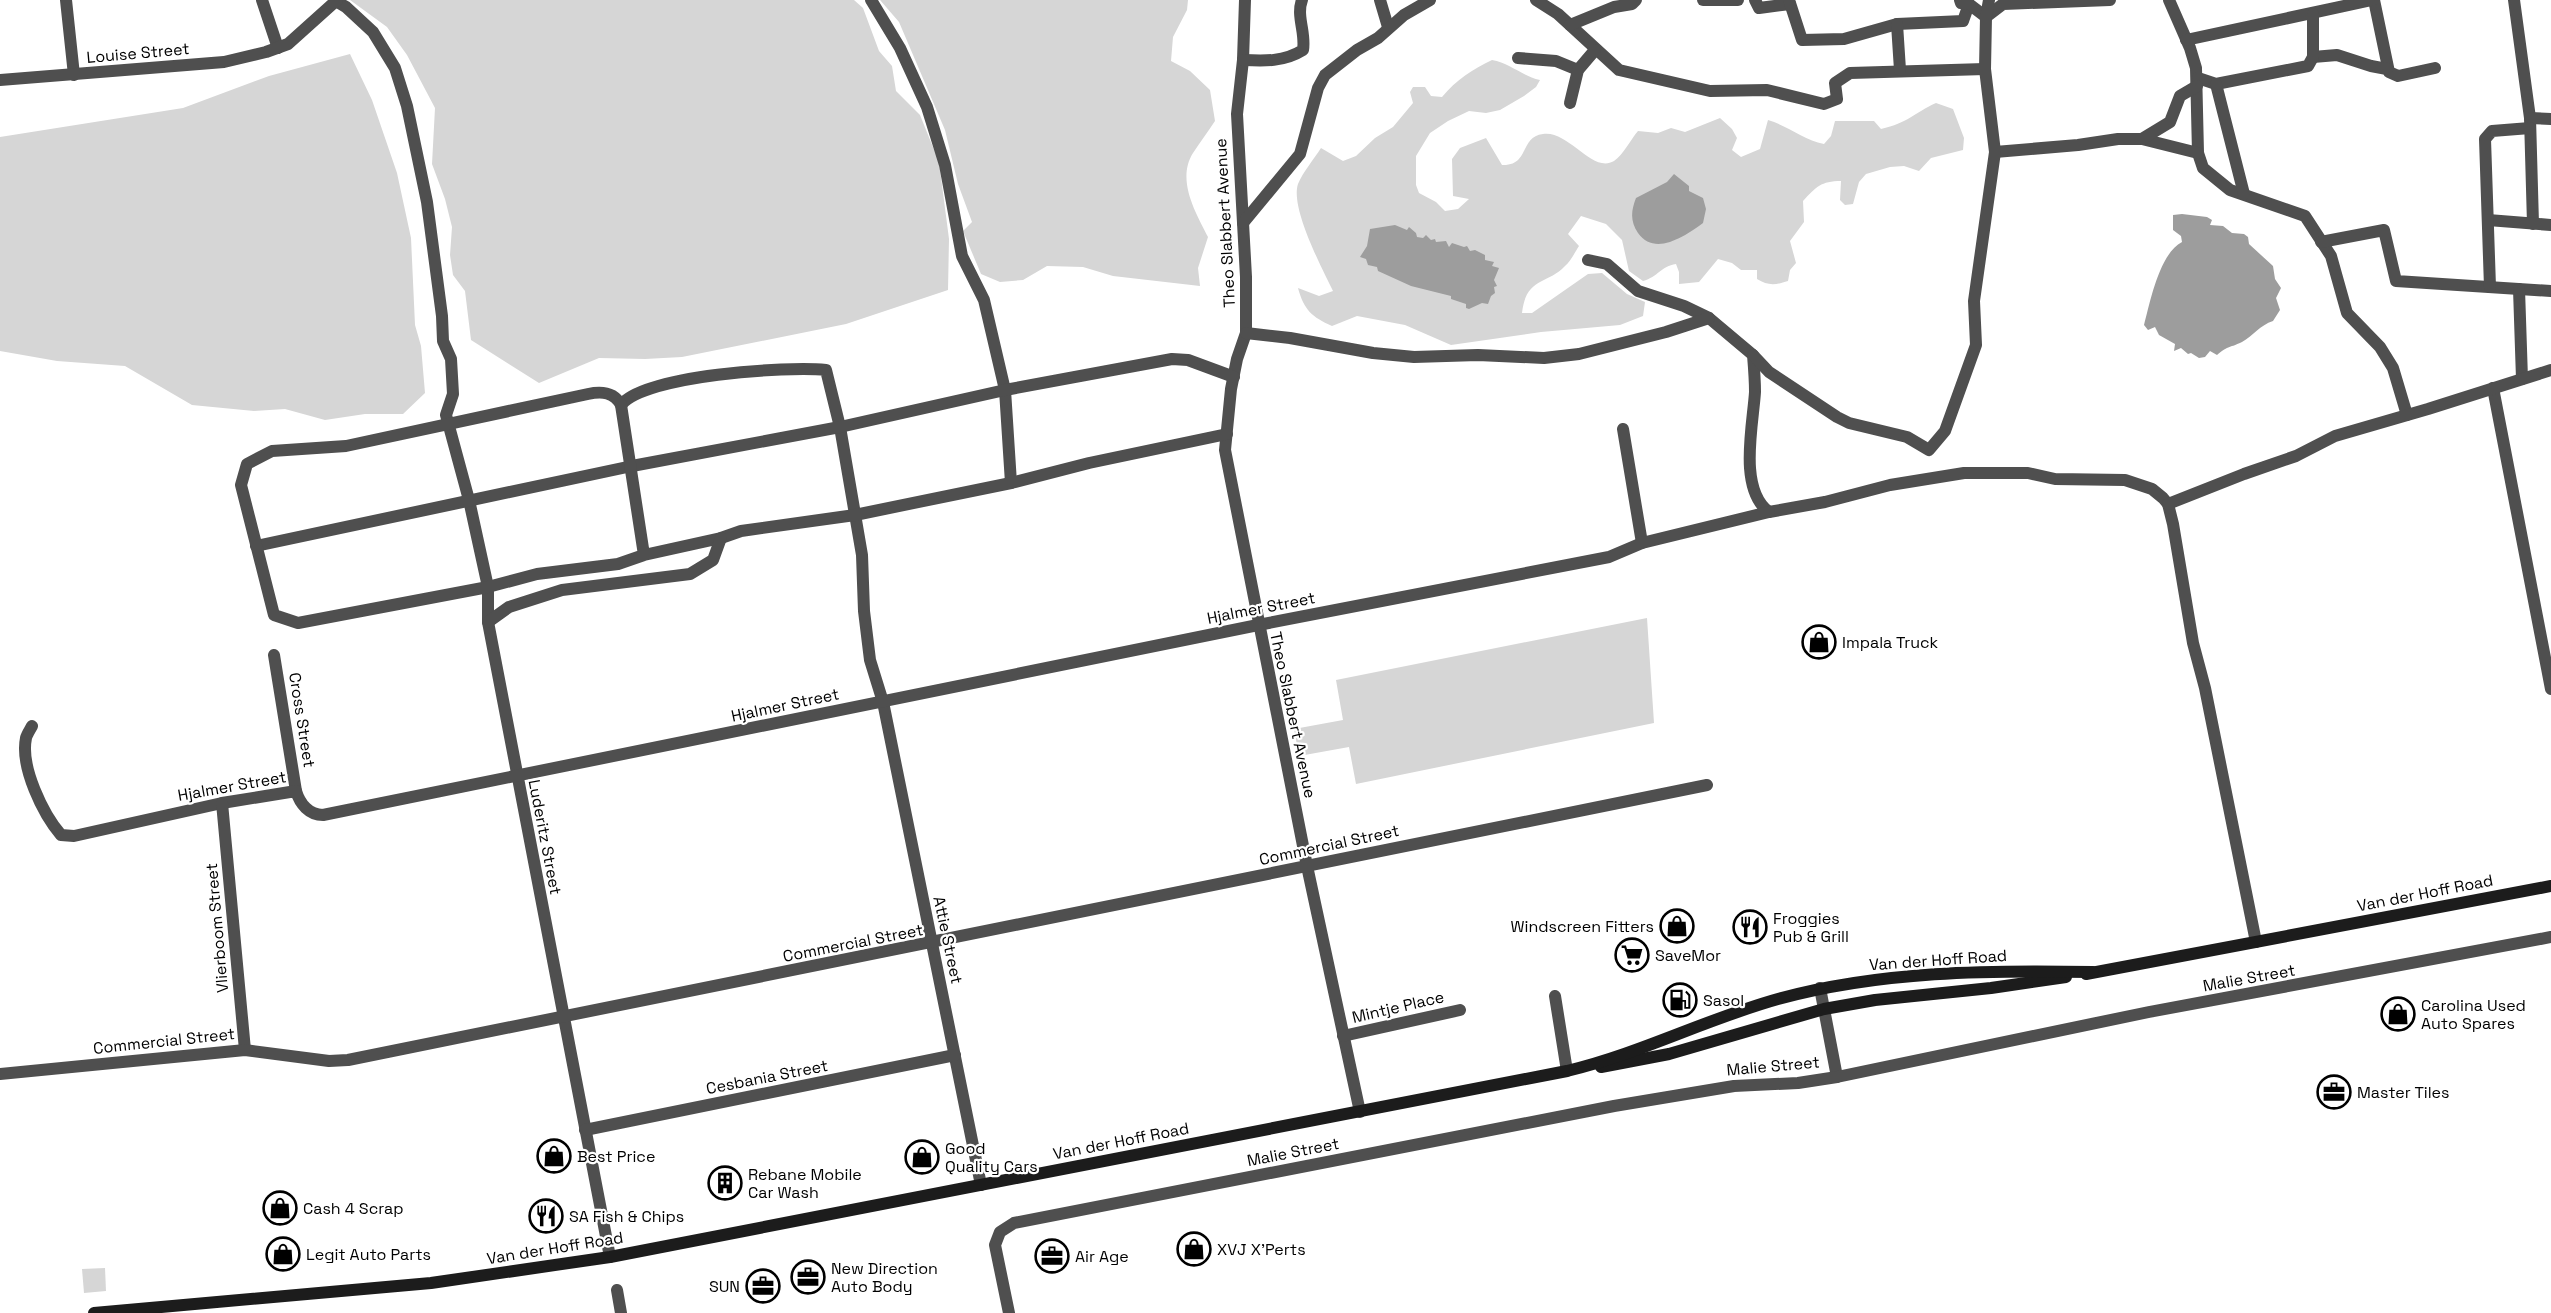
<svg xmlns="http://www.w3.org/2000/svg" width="2551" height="1313" font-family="'Space Grotesk',sans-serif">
<rect width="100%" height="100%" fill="#fff"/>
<g fill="#d6d6d6">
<path d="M350,0h504l9,8 16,43 13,15 4,25 24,24 19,47 10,77 -1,51 -102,34 -164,33 -37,2 -46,-1 -60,25 -68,-43 -6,-49 -12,-16 -3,-20 2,-28 -7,-28 -13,-35 3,-56 -28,-53 -20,-28z"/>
<path d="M880,0h308l-1,10 -14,27 -2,24 19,10 20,19 5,31c-7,11 -15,21 -22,32 -17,27 3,60 15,84l-10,31 2,18 -87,-10 -30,-9 -36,-1 -24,14 -23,2 -19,-8 -18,-43 9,-9 -14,-38 -13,-54 -46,-108z"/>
<path d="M350,54l22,46 25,73 14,65 4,87 6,21 4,47 -22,21h-38l-40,6 -40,-11 -31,2 -62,-6 -67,-39 -68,-5 -57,-10v-214l183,-29 86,-32z"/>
<path d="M1492,60c18,3 30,16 48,20l-4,7 -12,9 -24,14 -14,3 -17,-2 -21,10 -18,12 -14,23v29l3,8 17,9 9,9 13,-2 11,-10 -16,-3 -1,-37 8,-11 26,-10 16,27c28,1 17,-28 41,-31 26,-4 49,40 71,27 9,-6 17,-22 24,-30l20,2 13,-5 14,4 35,-14 12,11 5,9 -5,12 9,7 19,-8 8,-29c20,6 36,20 56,24l7,-8 4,-15h39l7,8c27,-6 33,-16 55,-26l17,6 11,29 -1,12 -32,8 -12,13 -15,-5 -14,1 -24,7 -7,8 -6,22 -8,1 -5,-5 1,-19c-20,0 -25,6 -38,20l1,21 -14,19 6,22 -6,7 -2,11c-12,4 -20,5 -31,-2v-9h-16l-9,-7 -14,-4 -19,23 -20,2v-12l-3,-8c-15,2 -18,13 -33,17l-14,-10 -7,-31 -16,-16 -25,-8 -13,18 11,12c-4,6 -8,15 -14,20 -18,19 -39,11 -43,47h10l56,-39 14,-1 25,21 18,8 -2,14 -23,9 -79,7 -90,13 -46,-20 -48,-9 -25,10c-20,-9 -28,-16 -34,-38l21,8 14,-5c-11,-23 -43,-83 -35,-107 5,-12 16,-25 23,-36l22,13 13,-5 19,-18 18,-11 20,-24 -3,-11 3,-5h12l6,9 11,1c14,-17 31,-28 50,-37z"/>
<path d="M1647,618l7,105 -298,61 -7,-37 -50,9 -5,-27 49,-9 -7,-40z"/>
<path d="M105,1268l1,23 -22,2 -2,-24z"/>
</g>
<g fill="#9d9d9d">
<path d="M1674,174l15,12v5l14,7 3,11 -3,14c-18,13 -48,34 -65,10 -8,-12 -7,-22 -2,-35l31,-16z"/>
<path d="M2182,214l25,3 5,3 -2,5 13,1 9,7 12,1 4,3 1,7 24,22 2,13 6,9 -5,10 4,12 -7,11c-13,4 -20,15 -31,21 -12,6 -13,3 -25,13l-7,-4 -5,6 -6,1 -8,-5 -3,1 -7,-6 -7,3 1,-7 -16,-9 -4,-8 -7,3 -4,-5c6,-22 15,-71 38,-83l-1,-6 -8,-6v-15z"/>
<path d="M1395,225l12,5 2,-3 7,6 1,4 6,1 3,-3 5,5 4,-1 1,3 10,-1 3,6 3,-4 12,4 3,-1 3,5 5,-1 10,5v5l9,2 -2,4 7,2 -5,12 3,6 -3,1 1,6 -4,3 -3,8 -6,-1 -13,6 -3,-1v-4l-15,-5v-3l-40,-10 -33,-15 -1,-4 -9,-2 -2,-6 -6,-2 7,-11 3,-17z"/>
</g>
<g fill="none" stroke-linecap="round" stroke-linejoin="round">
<g stroke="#4f4f4f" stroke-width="12">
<path d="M66,0l8,75"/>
<path d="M262,0l16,48"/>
<path d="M871,0l29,48 27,59 18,58 17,91 22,44 21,90 6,93"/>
<path d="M1245,0l-2,60 -6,54 9,163v56l-9,26 -6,30 -6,61 82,416 53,246"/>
<path d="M1380,0l8,27"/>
<path d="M1536,0l22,14 61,56 91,21 57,-1 57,14 13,-5 -2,-16 15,-10 135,-4"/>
<path d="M1703,0h35"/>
<path d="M1755,0l4,8 31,-4"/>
<path d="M1789,0l13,40 42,-1 53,-15 66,-3 6,-17"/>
<path d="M1960,0l1,3 8,1 17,13 17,-13 107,-4"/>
<path d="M2169,0l21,48 6,20 2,85 5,15 27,22 75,26 26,40 16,57 33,34 13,21 14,47"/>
<path d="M2374,0l15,72 9,4 37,-8"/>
<path d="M2514,0l16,118 3,106"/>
<path d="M336,1l10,6 27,25 22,36 12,38 20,96 15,114 1,25 8,18 2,35 -7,21 23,85 19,87v35l122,635"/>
<path d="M1897,24l3,46"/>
<path d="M1570,25l44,-18 18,-3 4,-4"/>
<path d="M2186,40l186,-40"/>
<path d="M2313,57l24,-2 34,11 16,3"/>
<path d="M1518,58l38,3 22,9"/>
<path d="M1243,60c21,1 41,2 60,-10 3,-17 -7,-34 -1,-50"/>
<path d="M2198,78l18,6 92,-18 5,-9v-43"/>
<path d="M0,80l224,-18 42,-10 22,-8 49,-44"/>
<path d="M2216,84l28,110"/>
<path d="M1570,103l8,-33 17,-20"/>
<path d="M2530,118l21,1"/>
<path d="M2142,139l56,14"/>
<path d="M1995,152l83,-7 40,-6h24l28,-17 10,-26 17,-10"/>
<path d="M2488,220l63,5"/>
<path d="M1243,223l57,-69 18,-66 7,-13 32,-25 21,-12 26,-23 26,-15"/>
<path d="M2321,242l63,-12 12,51 155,10"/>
<path d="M1588,260l19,4 31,27 46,15 25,12 44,37c1,12 2,25 2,37 -2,33 -17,97 14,120l56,-10 65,-17 74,-12h64l27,6 70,1 27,9 11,9 5,6 5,20 20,119 12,45 51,254"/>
<path d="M2490,287l-5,-148 7,-8 38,-3"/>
<path d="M2519,289l3,90"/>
<path d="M1246,333l44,5 83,15 41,4 64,-2 66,3 35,-4 87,-22 43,-14"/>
<path d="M1753,355l16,17 68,45 12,6 58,14 22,13 16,-19 31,-86 -2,-44 21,-149 -10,-83 1,-52 3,-17"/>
<path d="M2493,388l58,301"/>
<path d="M621,405c24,-30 166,-39 205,-35l14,57 22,128 2,56 6,49 13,42 98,483"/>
<path d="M1623,429l19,114"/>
<path d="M2168,504l76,-30 52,-18 39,-20 93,-27 123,-39"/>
<path d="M256,546l376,-80 208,-39 165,-37 167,-31 16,1 46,17"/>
<path d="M644,555l-23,-150c-7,-13 -19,-14 -33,-11l-242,52 -74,5 -25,13 -6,21 33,130 24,8 190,-36 49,-13 81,-10 26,-9 77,-17 20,-7 114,-16 156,-32 78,-20 138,-29"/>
<path d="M488,622l21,-15 53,-17 128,-16 23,-14 8,-22"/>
<path d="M274,655l22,136"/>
<path d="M32,726c-2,4 -5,8 -6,12 -6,29 17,76 35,97l13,1 148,-33 74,-12c4,13 13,24 27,24l935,-190 351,-68 33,-14 127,-31"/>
<path d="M222,803l23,247"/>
<path d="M1820,988l17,89"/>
<path d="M1555,996l12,75"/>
<path d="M1343,1036l117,-26"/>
<path d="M0,1074l245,-24 84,11 19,-1 1359,-275"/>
<path d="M585,1130l370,-75"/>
<path d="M617,1290l4,23"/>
<path d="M1009,1313l-14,-68 5,-13 14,-9 600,-117 120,-20 64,-3 39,-6 312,-65 402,-75"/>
</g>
<g stroke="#1c1c1c" stroke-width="12">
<path d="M2086,974l465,-88"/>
<path d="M1601,1067l68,-13 155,-45 51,-9 116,-12 75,-11"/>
<path d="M94,1313l337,-30 179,-26 957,-186c72,-17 139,-52 211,-72 102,-28 210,-29 315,-27"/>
</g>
</g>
<defs>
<symbol id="shop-ring" viewBox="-11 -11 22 22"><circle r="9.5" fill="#fff" stroke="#000" stroke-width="1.5"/><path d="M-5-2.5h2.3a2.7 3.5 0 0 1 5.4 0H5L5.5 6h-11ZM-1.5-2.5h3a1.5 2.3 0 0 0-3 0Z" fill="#000"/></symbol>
<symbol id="restaurant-ring" viewBox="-11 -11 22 22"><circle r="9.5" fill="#fff" stroke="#000" stroke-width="1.5"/><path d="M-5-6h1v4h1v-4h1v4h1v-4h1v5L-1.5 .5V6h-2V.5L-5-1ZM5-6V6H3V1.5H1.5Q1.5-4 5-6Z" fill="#000"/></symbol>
<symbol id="supermarket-ring" viewBox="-11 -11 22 22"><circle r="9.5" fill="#fff" stroke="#000" stroke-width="1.5"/><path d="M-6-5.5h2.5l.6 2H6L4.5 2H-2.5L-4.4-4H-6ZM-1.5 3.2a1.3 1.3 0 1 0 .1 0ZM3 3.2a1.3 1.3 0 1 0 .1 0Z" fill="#000"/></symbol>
<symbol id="fuel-ring" viewBox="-11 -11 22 22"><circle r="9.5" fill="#fff" stroke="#000" stroke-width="1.5"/><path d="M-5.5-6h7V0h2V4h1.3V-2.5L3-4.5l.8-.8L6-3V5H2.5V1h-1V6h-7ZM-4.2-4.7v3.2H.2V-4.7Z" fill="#000"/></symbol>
<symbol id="office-ring" viewBox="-11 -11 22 22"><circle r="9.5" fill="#fff" stroke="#000" stroke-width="1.5"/><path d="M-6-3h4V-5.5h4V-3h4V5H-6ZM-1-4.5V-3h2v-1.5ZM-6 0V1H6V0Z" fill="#000"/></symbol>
<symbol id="building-ring" viewBox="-11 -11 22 22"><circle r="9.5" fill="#fff" stroke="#000" stroke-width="1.5"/><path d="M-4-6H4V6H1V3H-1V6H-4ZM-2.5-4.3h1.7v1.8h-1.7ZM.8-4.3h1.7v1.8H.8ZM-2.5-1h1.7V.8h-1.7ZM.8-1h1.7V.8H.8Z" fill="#000"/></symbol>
</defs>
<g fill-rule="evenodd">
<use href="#shop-ring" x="1800" y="623" width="38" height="38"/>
<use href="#shop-ring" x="1658" y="907" width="38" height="38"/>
<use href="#restaurant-ring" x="1731" y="908" width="38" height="38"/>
<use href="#supermarket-ring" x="1613" y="936" width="38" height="38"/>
<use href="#fuel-ring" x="1661" y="981" width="38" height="38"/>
<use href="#shop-ring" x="2379" y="995" width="38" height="38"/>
<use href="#office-ring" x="2315" y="1073" width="38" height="38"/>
<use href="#shop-ring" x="535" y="1137" width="38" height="38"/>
<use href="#shop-ring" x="903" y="1138" width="38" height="38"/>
<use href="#building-ring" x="706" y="1164" width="38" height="38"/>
<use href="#shop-ring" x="261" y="1189" width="38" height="38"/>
<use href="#restaurant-ring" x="527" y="1197" width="38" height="38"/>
<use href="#shop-ring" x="1175" y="1230" width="38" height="38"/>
<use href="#shop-ring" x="264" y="1235" width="38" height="38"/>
<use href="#office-ring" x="1033" y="1237" width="38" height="38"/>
<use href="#office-ring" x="789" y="1258" width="38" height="38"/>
<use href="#office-ring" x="744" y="1267" width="38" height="38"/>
</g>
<g text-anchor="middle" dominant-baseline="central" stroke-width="4.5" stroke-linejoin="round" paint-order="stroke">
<g font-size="16" fill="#000" stroke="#fff">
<text transform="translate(138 53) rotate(-5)">Louise Street</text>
<text transform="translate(1225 223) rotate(-93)">Theo Slabbert Avenue</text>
<text transform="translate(1261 608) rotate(-11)">Hjalmer Street</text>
<text transform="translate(785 705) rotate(-12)">Hjalmer Street</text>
<text transform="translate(1293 715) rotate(78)">Theo Slabbert Avenue</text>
<text transform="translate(302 720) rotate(81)">Cross Street</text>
<text transform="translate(232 786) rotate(-10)">Hjalmer Street</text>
<text transform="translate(545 837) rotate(79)">Luderitz Street</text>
<text transform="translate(1329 845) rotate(-12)">Commercial Street</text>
<text transform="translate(2425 893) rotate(-11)">Van der Hoff Road</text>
<text transform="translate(217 928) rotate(-95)">Vlierboom Street</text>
<text transform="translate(948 940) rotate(78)">Attie Street</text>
<text transform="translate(853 943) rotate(-11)">Commercial Street</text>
<text transform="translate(1938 960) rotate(-4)">Van der Hoff Road</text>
<text transform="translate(2249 978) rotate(-10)">Malie Street</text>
<text transform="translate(1398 1007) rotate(-13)">Mintje Place</text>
<text transform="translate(164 1041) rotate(-6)">Commercial Street</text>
<text transform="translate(1773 1066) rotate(-5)">Malie Street</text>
<text transform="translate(767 1077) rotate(-11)">Cesbania Street</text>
<text transform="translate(1121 1141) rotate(-11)">Van der Hoff Road</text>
<text transform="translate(1293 1152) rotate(-11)">Malie Street</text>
<text transform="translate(555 1248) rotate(-9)">Van der Hoff Road</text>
</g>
<g font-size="16" fill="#000" stroke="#fff" text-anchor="start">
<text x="1842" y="642">Impala Truck</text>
<text x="1773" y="918">Froggies<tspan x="1773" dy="18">Pub &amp; Grill</tspan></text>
<text x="1654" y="926" text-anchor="end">Windscreen Fitters</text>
<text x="1655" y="955">SaveMor</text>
<text x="1703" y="1000">Sasol</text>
<text x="2421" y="1005">Carolina Used<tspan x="2421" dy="18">Auto Spares</tspan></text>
<text x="2357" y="1092">Master Tiles</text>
<text x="945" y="1148">Good<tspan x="945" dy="18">Quality Cars</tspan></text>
<text x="577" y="1156">Best Price</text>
<text x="748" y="1174">Rebane Mobile<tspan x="748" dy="18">Car Wash</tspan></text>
<text x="303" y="1208">Cash 4 Scrap</text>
<text x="569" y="1216">SA Fish &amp; Chips</text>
<text x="1217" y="1249">XVJ X'Perts</text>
<text x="306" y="1254">Legit Auto Parts</text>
<text x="1075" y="1256">Air Age</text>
<text x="831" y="1268">New Direction<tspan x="831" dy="18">Auto Body</tspan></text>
<text x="740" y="1286" text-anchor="end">SUN</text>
</g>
</g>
</svg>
